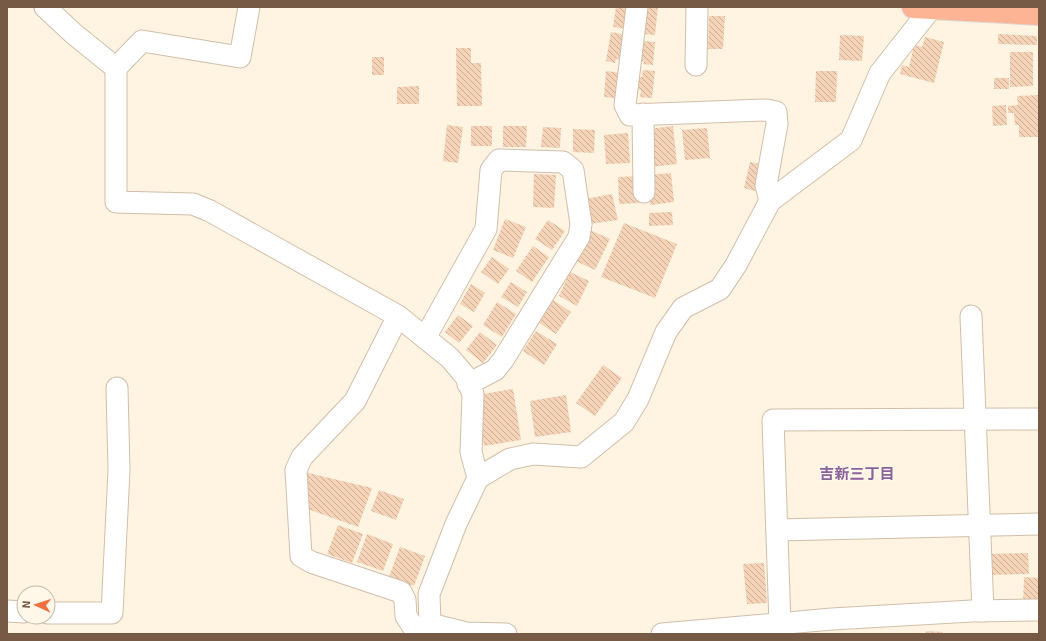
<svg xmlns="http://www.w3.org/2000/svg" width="1046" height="641" font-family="Signika,'Noto Sans JP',sans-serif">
<defs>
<pattern id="building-back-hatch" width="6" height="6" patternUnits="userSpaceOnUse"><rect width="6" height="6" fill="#f5d3b7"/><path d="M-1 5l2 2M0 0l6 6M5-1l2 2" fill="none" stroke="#cbae97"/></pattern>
</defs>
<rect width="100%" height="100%" fill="#fef4e1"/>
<g fill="url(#building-back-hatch)">
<path d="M616,7h15l-3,22 -15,-2z"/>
<path d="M646,7h12l-3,28 -11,-1z"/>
<path d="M709,16h16l-2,33h-15z"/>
<path d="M611,32l16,3 -4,25 -7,-1 -1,4 -9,-2z"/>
<path d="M998,34l39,2v9l-39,-1z"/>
<path d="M840,35l24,1 -2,25 -23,-1z"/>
<path d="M925,37l19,5 -10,41 -34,-9 2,-9 7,2 5,-22 8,2z"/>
<path d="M643,41l12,1 -2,23 -10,-1 1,-3h-3z"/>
<path d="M456,48h15v15h10l1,43h-25z"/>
<path d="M1010,52h23v34l-23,1z"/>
<rect x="372" y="57" width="12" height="18"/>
<path d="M643,70l12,1 -3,27 -12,-1 1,-7h-4l1,-13h4z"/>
<path d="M606,71l16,2 -2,19 -5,-1v7l-11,-1z"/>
<path d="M816,71h21l-1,31h-21z"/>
<rect x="994" y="78" width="15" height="11"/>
<path d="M419,86v18h-22v-17z"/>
<path d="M1039,95v42h-20v-12h-4l-1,-12h-6v-7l10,-1 -1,-9z"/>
<path d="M1006,105l1,20 -14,1 -1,-20z"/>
<path d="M447,125l16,2 -5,36 -15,-2z"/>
<rect x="471" y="126" width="21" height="20"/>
<path d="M503,126h24l-1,21h-23z"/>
<path d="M673,126l4,38 -25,3 -4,-38z"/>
<path d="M543,127l18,1 -1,20 -19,-1z"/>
<path d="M707,128l3,30 -25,2 -3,-30z"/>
<path d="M573,129l22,1 -1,23 -21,-1z"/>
<path d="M628,133l2,30 -24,1 -2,-29z"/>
<path d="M750,162l11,2 -6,27 -11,-3z"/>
<path d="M671,173l3,29 -24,3 -3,-30z"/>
<path d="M534,174l22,1 -2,33 -21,-1z"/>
<path d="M638,176l1,27 -20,1 -1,-27z"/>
<path d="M612,194l6,26 -29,4 -4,-25z"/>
<path d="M672,212l1,13 -24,1v-13z"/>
<path d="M505,219l21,8 -13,31 -20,-8z"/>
<path d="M548,220l17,11 -13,19 -17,-11z"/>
<path d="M624,223l53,21 -22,54 -54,-21z"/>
<path d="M590,230l20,9 -15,31 -19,-9z"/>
<path d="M533,246l16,11 -17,25 -16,-11z"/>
<path d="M492,257l17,12 -11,15 -17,-12z"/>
<path d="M570,272l19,9 -12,25 -18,-10z"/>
<path d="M511,282l16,10 -9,15 -17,-10z"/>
<path d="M471,284l14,9 -11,19 -14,-8z"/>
<path d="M553,300l18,12 -15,22 -18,-12z"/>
<path d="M497,302l19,12 -14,23 -19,-12z"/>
<path d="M458,315l15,11 -14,17 -14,-11z"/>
<path d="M536,331l21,13 -13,21 -21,-14z"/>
<path d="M480,332l17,13 -14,18 -17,-13z"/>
<path d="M603,365l19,13 -27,38 -19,-13z"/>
<path d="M513,389l8,51 -37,6 -7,-51z"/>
<path d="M566,395l5,37 -36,5 -5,-36z"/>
<path d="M304,472l68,16 -14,39 -56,-20z"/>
<path d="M379,490l25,9 -8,21 -25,-9z"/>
<path d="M338,525l25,9 -11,29 -25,-9z"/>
<path d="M367,534l26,10 -10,27 -26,-9z"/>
<path d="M400,547l25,9 -11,30 -25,-9z"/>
<path d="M1028,553l1,21 -41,1 -1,-21z"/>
<path d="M764,563l3,40 -20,1 -4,-40z"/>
<path d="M1024,577l15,1v25h-16z"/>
<path d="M926,631l17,1v2h-17z"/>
</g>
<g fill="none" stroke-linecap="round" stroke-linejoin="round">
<defs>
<g id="street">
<path d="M45,7l29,27 42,34v134l77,2 17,7 188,105 52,42 16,19 7,17 -2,58 7,26"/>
<path d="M637,7l-12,98 5,10 137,-5 9,2 1,12 -11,61 4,16"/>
<path d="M696,65l1,-58"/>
<path d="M116,68l26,-27 98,16 9,-50"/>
<path d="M643,114l1,78"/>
<path d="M398,316l-43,85 -53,56 -6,13 5,86 10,6 90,30 4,8 1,16 9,14"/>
<path d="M971,316l12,295"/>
<path d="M425,338l61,-109 5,-59 8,-10 64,2 10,8 8,54 -2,13 -76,123 -8,10 -27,14"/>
<path d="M777,530l262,-6"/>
<path d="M7,611l17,1"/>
<path d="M48,613h64l7,-143 -2,-82"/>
<path d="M430,624l-1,-30 27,-70 22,-46 32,-19 23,-5 48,3 43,-35 14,-23 28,-67 17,-24 37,-19 16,-24 34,-64 81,-61 29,-67 52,-66"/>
<path d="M780,624l-7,-204 266,-1"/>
<path d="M417,629l13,-5 36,9 40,1"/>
<path d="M662,634l170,-15 140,-8 67,-1"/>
</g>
<path id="highway" d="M913,7l126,7"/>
</defs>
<use href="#street" stroke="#d2beaa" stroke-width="23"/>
<use href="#highway" stroke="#ded7d3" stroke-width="24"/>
<use href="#street" stroke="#fff" stroke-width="21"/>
<use href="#highway" stroke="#fcb494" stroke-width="22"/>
</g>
<g text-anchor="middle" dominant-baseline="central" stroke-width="3" stroke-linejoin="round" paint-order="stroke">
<g font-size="15" font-weight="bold" fill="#8a619b" stroke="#fff8e9">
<text x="857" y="474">吉新三丁目</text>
</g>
</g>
<rect width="1046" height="641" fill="none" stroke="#775a46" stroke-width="16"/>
<g transform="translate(36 605) rotate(273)"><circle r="19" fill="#fff8e9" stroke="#c9b9a8"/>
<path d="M0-3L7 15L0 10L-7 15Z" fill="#f06f3e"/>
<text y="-6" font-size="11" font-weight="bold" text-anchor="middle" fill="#775a46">N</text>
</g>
</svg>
